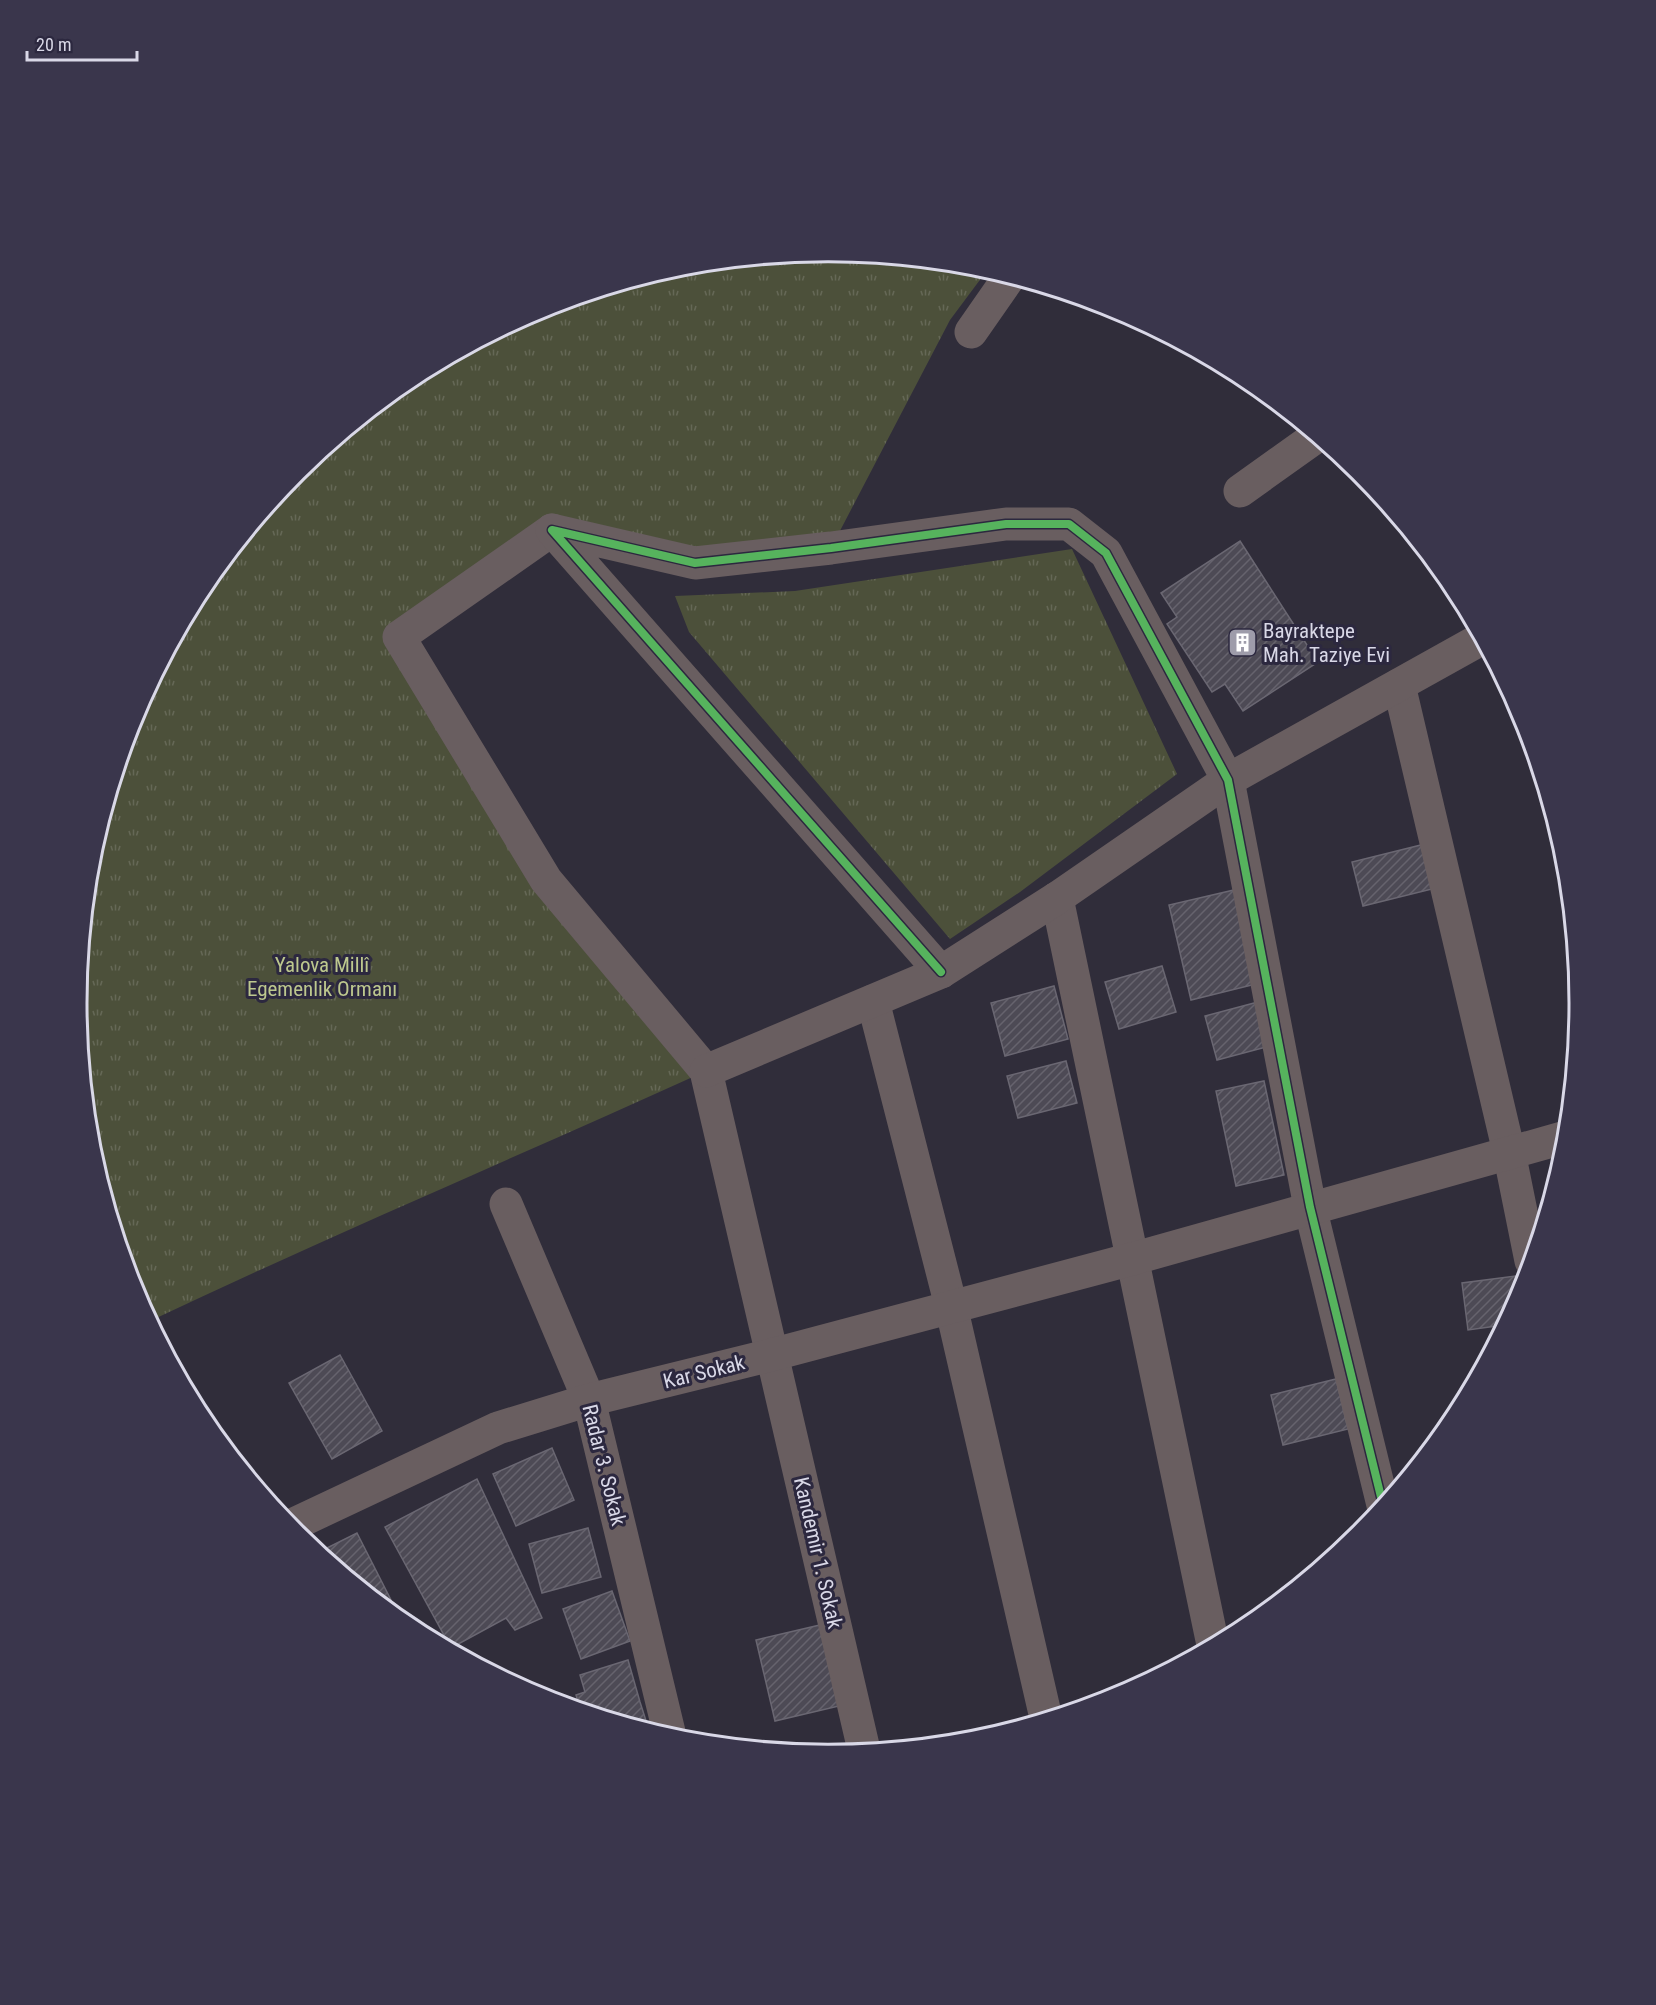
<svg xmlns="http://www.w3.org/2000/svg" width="1656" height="2005" font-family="'Roboto Condensed',sans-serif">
<defs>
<pattern id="park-tufts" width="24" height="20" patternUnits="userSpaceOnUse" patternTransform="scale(1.5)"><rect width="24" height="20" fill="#4c503a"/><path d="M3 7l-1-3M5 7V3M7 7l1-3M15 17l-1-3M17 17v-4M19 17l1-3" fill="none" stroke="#656856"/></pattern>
<pattern id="building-hatch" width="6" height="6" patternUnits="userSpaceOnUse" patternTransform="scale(1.5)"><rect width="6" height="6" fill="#4d4a55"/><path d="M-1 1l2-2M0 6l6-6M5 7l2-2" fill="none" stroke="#66636d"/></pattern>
</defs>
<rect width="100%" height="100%" fill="#302d3a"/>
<g fill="url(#park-tufts)">
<path d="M828,251l147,15 13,3 -38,51 -119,228 -136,15 -143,-33 -153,107 147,243 160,191c-185,84 -372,163 -556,250l-16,-31 -43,-141 -14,-147 14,-146 43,-141 69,-130 94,-114 114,-94 130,-69 141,-43z"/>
<path d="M1072,549l105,225 -157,118 -70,47 -261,-307 -14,-36 120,-5z"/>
</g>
<g fill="url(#building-hatch)" stroke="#6a6772" stroke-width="1.5">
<path d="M1240,541l78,121 -75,49 -18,-27 -13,8 -45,-68 10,-7 -16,-24z"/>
<path d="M1421,845l11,44 -69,17 -11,-44z"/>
<path d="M1234,890l22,94 -65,16 -22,-95z"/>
<path d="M1162,966l14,46 -57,17 -14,-47z"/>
<path d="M1054,986l14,53 -63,17 -14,-53z"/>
<path d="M1258,1002l12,44 -53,14 -12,-44z"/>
<path d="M1066,1061l11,42 -59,15 -11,-42z"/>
<path d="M1264,1081l20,94 -48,11 -20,-95z"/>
<path d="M1523,1275l-1,15 -18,35 -36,5 -6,-47z"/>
<path d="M340,1355l42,76 -50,28 -43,-76z"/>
<path d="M1336,1379l12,50 -65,16 -12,-50z"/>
<path d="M552,1448l22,52 -58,26 -23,-52z"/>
<path d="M477,1479l65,139 -27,12 -9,-12 -55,30 -66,-121z"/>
<path d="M588,1528l13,49 -59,16 -13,-49z"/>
<path d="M357,1533l34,67 -8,5 -64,-53z"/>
<path d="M612,1591l18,50 -49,18 -18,-50z"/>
<path d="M820,1625l19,81 -64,15 -19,-81z"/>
<path d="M628,1660l12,42 9,28 -69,-21 -4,-14 9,-3 -5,-17z"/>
<path d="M534,1685l4,11 -14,-8z"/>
</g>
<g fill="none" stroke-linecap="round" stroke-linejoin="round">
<g stroke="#695e60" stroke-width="33">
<path d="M971,332l39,-56"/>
<path d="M1240,491l77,-55"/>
<path d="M552,530l-153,107 147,243 160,191 158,679"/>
<path d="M1399,685l110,467 22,109"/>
<path d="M1057,898l156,747"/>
<path d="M941,972l-389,-442 143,33 136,-15 175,-24h63l37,29 122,227 82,427 73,298"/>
<path d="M873,1001l78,305 95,412"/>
<path d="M706,1071l235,-99 116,-74 171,-118 253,-141"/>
<path d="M506,1204l83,196 81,336"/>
<path d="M290,1526l208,-98 91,-28 182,-45 361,-96 434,-122"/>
</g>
<defs>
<path id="cycleway" d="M941,972l-389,-442 143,33 136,-15 175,-24h63l37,29 122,227 82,427 73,298"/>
</defs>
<use href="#cycleway" stroke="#2c283f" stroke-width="11"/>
<use href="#cycleway" stroke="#56b35d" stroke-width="8"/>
</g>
<defs>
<symbol id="building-square" viewBox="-11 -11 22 22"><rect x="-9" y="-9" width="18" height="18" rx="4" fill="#9e9caa" stroke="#2c283f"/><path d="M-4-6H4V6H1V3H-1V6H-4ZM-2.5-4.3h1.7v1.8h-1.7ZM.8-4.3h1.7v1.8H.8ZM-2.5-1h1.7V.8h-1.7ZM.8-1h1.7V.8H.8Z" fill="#fff"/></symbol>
</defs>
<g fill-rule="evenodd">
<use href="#building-square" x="1226" y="626" width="33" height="33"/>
</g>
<g text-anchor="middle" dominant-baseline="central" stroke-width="6" stroke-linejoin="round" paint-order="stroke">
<g font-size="21" fill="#d9d8e7" stroke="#2c283f" text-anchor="start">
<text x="1263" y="631">Bayraktepe<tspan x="1263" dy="24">Mah. Taziye Evi</tspan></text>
</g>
<g font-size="21" fill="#bdc88e" stroke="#2c283f">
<text x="322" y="965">Yalova Millî<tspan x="322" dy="24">Egemenlik Ormanı</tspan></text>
</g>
<g font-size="21" fill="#d9d8e7" stroke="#2c283f">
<text transform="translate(704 1372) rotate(-14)">Kar Sokak</text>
<text transform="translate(604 1465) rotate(76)">Radar 3. Sokak</text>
<text transform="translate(818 1553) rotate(77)">Kandemir 1. Sokak</text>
</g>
</g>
<path d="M0 0H1656V2005H0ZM87 1003a741 741 0 1 1 1482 0a741 741 0 1 1-1482 0Z" fill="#3a364c" fill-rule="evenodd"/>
<path fill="none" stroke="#d9d8e7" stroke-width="3" d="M87 1003a741 741 0 1 1 1482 0a741 741 0 1 1-1482 0Z"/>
<path d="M27 51v9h110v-9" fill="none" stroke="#d9d8e7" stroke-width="3"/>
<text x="36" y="51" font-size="18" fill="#d9d8e7" stroke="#2c283f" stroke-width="4.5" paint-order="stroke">20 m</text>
</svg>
